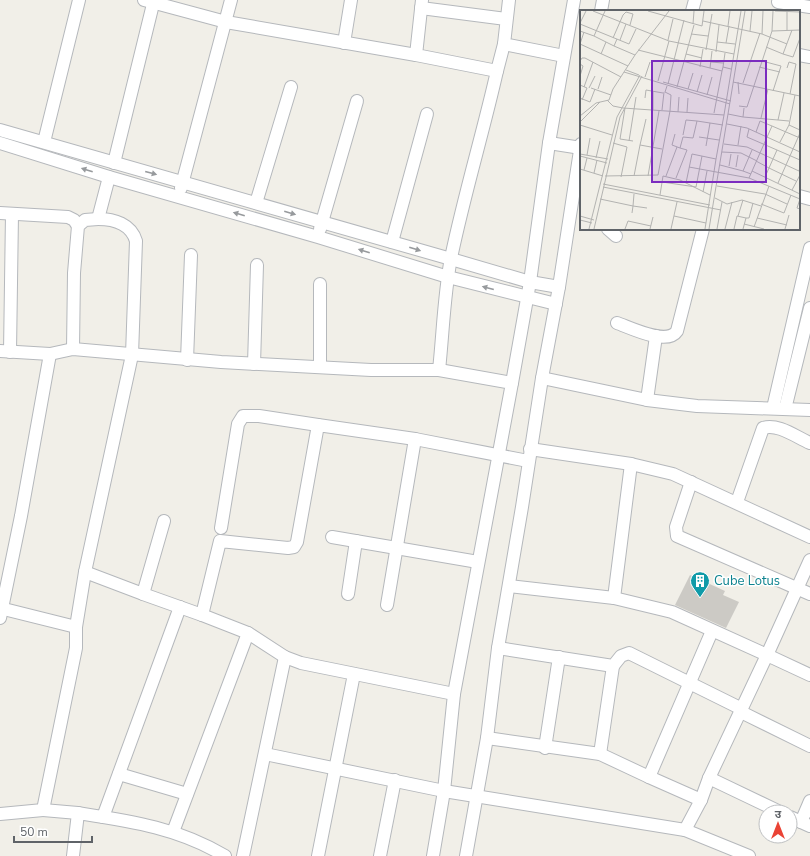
<svg xmlns="http://www.w3.org/2000/svg" width="810" height="856" font-family="'Nunito Sans','Noto Sans Devanagari',sans-serif">
<rect width="100%" height="100%" fill="#f1efe8"/>
<path fill="#cccac5" d="M690,575l35,16 -2,4 16,7 -13,26 -51,-23z"/>
<g fill="none" stroke-linecap="round" stroke-linejoin="round">
<defs>
<g id="minor">
<path d="M144,0l82,22 190,33"/>
<path d="M422,0l-6,55 81,16 7,-27"/>
<path d="M509,0l-5,44 60,12"/>
<path d="M778,2l32,5"/>
<path d="M421,8l85,11"/>
<path d="M601,11l2,-11"/>
<path d="M692,11l3,-11"/>
<path d="M344,43l7,-43"/>
<path d="M799,55l11,2"/>
<path d="M0,130l451,129 79,23 29,5"/>
<path d="M44,142l35,-142"/>
<path d="M0,143l109,34 209,60 130,40 108,27"/>
<path d="M549,143l32,5"/>
<path d="M114,163l40,-163"/>
<path d="M181,188l50,-188"/>
<path d="M799,196l11,3"/>
<path d="M256,203l35,-116"/>
<path d="M0,213l68,4 6,3 4,6"/>
<path d="M320,229l37,-128"/>
<path d="M608,229l8,7"/>
<path d="M392,242l35,-128"/>
<path d="M320,284v83"/>
<path d="M617,323c14,5 50,23 60,8l26,-102"/>
<path d="M73,349l1,-76 4,-47 7,-6 13,-1"/>
<path d="M0,351l50,3 23,-5 148,13 150,8h68l73,13 -58,311"/>
<path d="M10,352l2,-138"/>
<path d="M187,360l4,-105"/>
<path d="M254,364l3,-99"/>
<path d="M439,370c4,-37 5,-76 12,-112 13,-63 32,-125 46,-187"/>
<path d="M542,378l105,22 9,-64"/>
<path d="M512,383l18,-101 19,-139 25,-143"/>
<path d="M647,400l50,6 113,4"/>
<path d="M773,408l37,-160"/>
<path d="M785,409l25,-101"/>
<path d="M530,449l101,15 42,10 137,63"/>
<path d="M691,482l-15,45 1,9 133,58"/>
<path d="M737,502l26,-74c15,-5 33,9 47,15"/>
<path d="M164,521l-21,73 59,21 18,-74 68,7 6,-1 3,-5 21,-117 97,14 113,22"/>
<path d="M221,528l17,-104 5,-8h16l59,9"/>
<path d="M332,537l146,25"/>
<path d="M85,572l58,22"/>
<path d="M509,586l105,12 58,14 95,43 43,-95"/>
<path d="M348,594l8,-53"/>
<path d="M614,598l17,-134"/>
<path d="M387,605l28,-166"/>
<path d="M0,608l76,19"/>
<path d="M0,618l21,-102 29,-162"/>
<path d="M248,633l37,24"/>
<path d="M498,648l115,18 8,-10 8,-3 113,56"/>
<path d="M741,712l69,34"/>
<path d="M487,738l113,16 49,23"/>
<path d="M545,748l14,-91"/>
<path d="M265,754l179,37 241,39 64,26"/>
<path d="M600,754l13,-88"/>
<path d="M119,774l68,20"/>
<path d="M709,778l71,34"/>
<path d="M701,800l-52,-23 63,-146"/>
<path d="M43,810l35,3"/>
<path d="M0,814l43,-4 33,-162v-21l9,-55 47,-217 4,-114c-5,-17 -22,-22 -38,-22l11,-42"/>
<path d="M103,817l77,-210"/>
<path d="M790,817l20,9"/>
<path d="M801,822l9,-21"/>
<path d="M685,830l16,-30 8,-22 58,-123 43,20"/>
<path d="M173,832l75,-199 -46,-18"/>
<path d="M73,856l5,-43c52,8 101,15 147,43"/>
<path d="M243,856l42,-199 16,6 153,31 -10,97 -11,65"/>
<path d="M318,856l36,-182"/>
<path d="M380,856l15,-76"/>
<path d="M466,856l21,-118 11,-90 24,-141 20,-129 17,-91 22,-143"/>
</g>
</defs>
<use href="#minor" stroke="#b5b8bc" stroke-width="14"/>
<use href="#minor" stroke="#fff" stroke-width="12"/>
</g>
<defs><path id="oneway-solid" d="M-6-.8H1V-3.2L6.5 0L1 3.2V.8H-6Z"/></defs>
<g fill="#979a9d">
<use href="#oneway-solid" transform="translate(87 170) rotate(-162)"/>
<use href="#oneway-solid" transform="translate(151 173) rotate(15)"/>
<use href="#oneway-solid" transform="translate(290 213) rotate(16)"/>
<use href="#oneway-solid" transform="translate(239 214) rotate(-164)"/>
<use href="#oneway-solid" transform="translate(415 249) rotate(17)"/>
<use href="#oneway-solid" transform="translate(364 251) rotate(-163)"/>
<use href="#oneway-solid" transform="translate(488 288) rotate(-165)"/>
</g>
<defs>
<symbol id="building-pin" viewBox="-11 -11 22 30"><path d="M0 17L-7.5 6A9.5 9.5 0 1 1 7.5 6Z" fill="#0f9aa8" stroke="#fff"/><path d="M-4-6H4V6H1V3H-1V6H-4ZM-2.5-4.3h1.7v1.8h-1.7ZM.8-4.3h1.7v1.8H.8ZM-2.5-1h1.7V.8h-1.7ZM.8-1h1.7V.8H.8Z" fill="#fff"/></symbol>
</defs>
<g fill-rule="evenodd">
<use href="#building-pin" x="689" y="570" width="22" height="30"/>
</g>
<g text-anchor="middle" dominant-baseline="central" stroke-width="3" stroke-linejoin="round" paint-order="stroke">
<g font-size="13" fill="#0d838f" stroke="#fff" text-anchor="start">
<text x="714" y="581">Cube Lotus</text>
</g>
</g>
<g transform="translate(580 10)">
<rect width="220" height="220" fill="#f1efe8"/>
<path fill="none" stroke="#b3b3b1" stroke-width="1" d="M13,1l76,30 65,13M68,1l54,15 2,-15M195,1l25,1M123,11l59,13 25,10M0,13l6,-12M0,14l49,20 7,-15M113,14l1,-13M148,16l2,-15M207,20v-19M0,21l14,5 11,-25M170,21l2,-20M192,21l28,-1M111,24l17,2M182,24l1,-23M14,26l20,10 3,-7M33,28l10,-23 3,-3 7,2 -3,11M40,30l6,-16M88,30l5,-21M137,32l18,2M146,33l3,-17M0,34l48,22M0,34l4,-12M34,36l21,9M186,37l17,7 9,-24M58,40l72,18M126,40l6,-36M132,41l-2,17 12,3 1,-4M136,42l3,-27M145,43l-2,14 8,2M21,44l5,-12M106,44l16,4M203,44l10,3 7,-19M0,51l2,-3h3l36,19M182,51l19,5 -8,25M131,52l12,1M0,54l3,2 -3,10M120,57l3,-18M179,57l21,5M207,58l2,-6 7,2 -6,30M46,60l13,5M44,62l106,32M65,67l5,-15M78,71l11,-40M83,72l68,19M153,72l67,14M158,72l1,12M163,73l17,-50M88,74l16,-64M0,75l7,3 -5,12M4,77l9,-25M97,77l17,-62M9,78l6,-12M11,78l20,7M18,79l4,-12M108,79l5,-16M117,82l5,-17M204,83l-6,27 11,1M127,85l5,-18M0,88l10,4 5,-13M65,88l1,-8 17,3M27,90l6,6 10,2 101,7 -8,44M159,96l8,1 25,-76 1,-20M73,100v-19M82,100l2,-18M98,102l1,-15M107,102l1,-14M134,103l8,-42M148,104l15,3 1,-9M144,105l17,-104M0,106l16,-13 13,-3 4,-11 22,-34 34,-44M163,107l35,3M181,108l7,-29M0,112l20,-20M147,114l20,4 53,24M0,115l32,10M209,115l11,5M169,119l-2,8 53,23M176,122l4,-11 12,5M95,124l-3,11 8,3 3,-11 10,1 4,-17 26,4M103,125l3,-15 11,1M119,127l20,3M40,129l5,-31M40,129l13,2M49,131l7,-44M200,132l9,-17 6,-30M33,133l14,4 -6,30M144,134l23,3 13,6 12,-27 28,12M60,135l6,-26M158,135l3,-19M126,136l4,-23M142,142l19,1 16,8M0,144l28,5M7,145l3,-17M0,146l27,7M16,148l4,-17M176,151l13,7 8,-18M140,155l23,6M149,156l2,-12M109,157l60,11 51,21M156,157l2,-12M0,159l23,7M4,160l3,-12M172,161l48,23M14,163l3,-13M171,164l-8,-3 9,-21M25,166l53,-1 12,-64 1,-16 -6,-3 2,-6M54,166l6,-31 22,4M68,166l11,-65M86,166l11,-29M185,167l4,-9 27,13M96,168l11,-28 -7,-2M169,168l11,-25 26,12 14,-32M82,172l34,5 6,-31M106,173l6,-29 24,5 -11,70M198,173l8,-18 13,6 1,-4M23,174l107,21M137,176l48,8 22,10M23,177l118,23M212,180l8,-15M123,182l4,-21M80,185l3,-19 17,4 30,15M135,188l12,6 15,-4 19,6M20,189l33,7 1,-12M220,189l-3,9 3,1M181,194l23,9 7,-18M52,203l1,-7 14,2M0,206l14,4M94,206l32,7M158,206l5,-16M166,208h3l4,-15M177,208l30,7M0,210l12,3M164,214l20,5M174,217l15,-41M9,219l28,-112 23,-42M14,219l26,-112 22,-41M45,219l3,-8 23,5M70,219l3,-12M91,219l6,-27M129,219l36,-218M137,219l5,-27M145,219l7,-27M154,219l3,-13 9,2 -3,11M205,219l4,-14"/>
<path fill="#7b2cbf" fill-opacity="0.15" stroke="#7b2cbf" stroke-width="2" d="M72,51h114v121h-114z"/>
<rect width="220" height="220" fill="none" stroke="#5f6368" stroke-width="2"/>
</g>
<g transform="translate(778 824)"><circle r="19" fill="#ffffff" stroke="#bfc1c3"/>
<path d="M0-3L7 15L0 10L-7 15Z" fill="#ea4335"/>
<text y="-6" font-size="11" font-weight="bold" text-anchor="middle" fill="#5f6368">उ</text>
</g>
<path d="M14 836v6h78v-6" fill="none" stroke="#5f6368" stroke-width="2"/>
<text x="20" y="836" font-size="12" fill="#5f6368" stroke="#ffffff" stroke-width="3" paint-order="stroke">50 m</text>
</svg>
